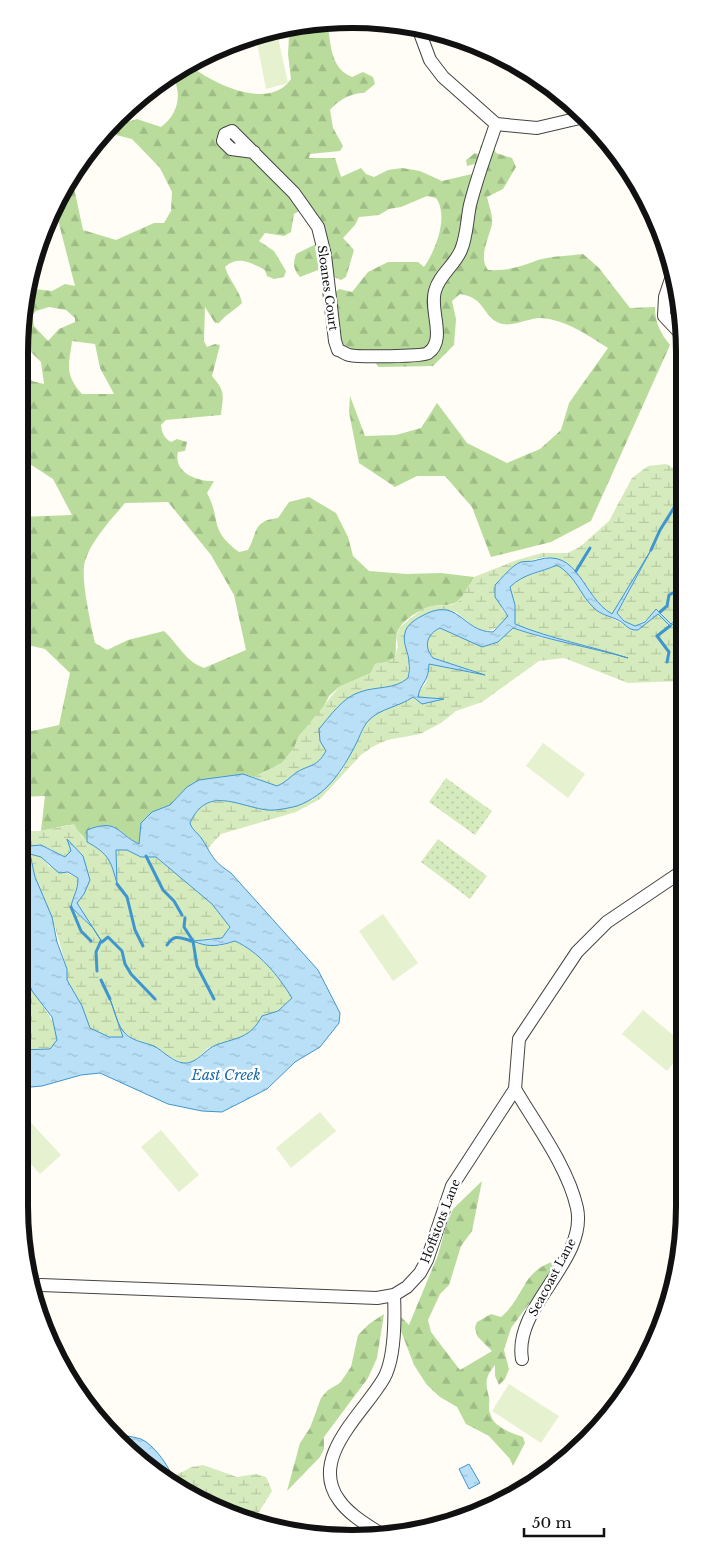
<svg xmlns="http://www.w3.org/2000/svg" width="704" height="1558" font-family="'Libre Baskerville',serif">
<defs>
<pattern id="forest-firs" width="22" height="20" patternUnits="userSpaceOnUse" patternTransform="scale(1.25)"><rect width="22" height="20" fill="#b9dc9c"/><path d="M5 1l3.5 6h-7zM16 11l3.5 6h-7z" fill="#9ebc85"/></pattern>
<pattern id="wetland-marsh" width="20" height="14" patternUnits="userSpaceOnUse" patternTransform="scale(1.25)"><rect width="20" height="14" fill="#d5ebbd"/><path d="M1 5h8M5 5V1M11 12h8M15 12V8" fill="none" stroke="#b6c8a1"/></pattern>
<pattern id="park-dots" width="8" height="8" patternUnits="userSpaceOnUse" patternTransform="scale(1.25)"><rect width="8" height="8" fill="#d5ebbd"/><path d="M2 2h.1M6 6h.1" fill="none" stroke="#b6c8a1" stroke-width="1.8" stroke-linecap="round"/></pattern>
<pattern id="water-ripples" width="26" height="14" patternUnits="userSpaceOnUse" patternTransform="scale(1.25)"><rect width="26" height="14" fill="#b9e0f7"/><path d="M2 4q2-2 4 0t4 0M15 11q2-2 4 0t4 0" fill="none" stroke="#9ebfd3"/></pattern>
</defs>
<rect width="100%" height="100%" fill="#fffdf5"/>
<g fill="url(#forest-firs)" fill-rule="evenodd">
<path d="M327,21c4,20 2,47 25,56l11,-5 10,5 2,7 -11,9c-12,-1 -27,8 -34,17l3,18 10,18 -3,5 -30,3 -1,4h26l6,19 20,-9 5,6 8,3 14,-7 14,-2 18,3 22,10 30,-7 6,-11 -11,3 -1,-6 9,-7 5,2v-8l3,-4 10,3 3,7 16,5 4,9 -13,22 -16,8c2,9 6,18 5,27 -3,14 -14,33 -4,46 19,1 32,-3 50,-10 13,-4 31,-4 45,-6l16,14 31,40 25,-1c0,16 6,27 15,38l-79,176 -40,21 -60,15 -19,-50 -27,-31h-28l-22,11 -36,-24 -10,-51 1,-16 15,40 31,-1 25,-7 16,-25 30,40 40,20 33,-14 21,-19 8,-27 39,-55c-21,-13 -41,-28 -67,-30 -14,0 -29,10 -42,5 -17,-7 -13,-25 -39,-29l-8,7 4,18 -2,26 -21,21 -54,1 -13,-15 -18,-3 -7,-5 -6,-51 4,-4 13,3 16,-20 20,-10h30l6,5c12,-17 25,-51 12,-69l-9,-2 -26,11 -12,2 -10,6 -20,2 -4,8 -12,13 11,12 -8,27 -5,3 -23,-10 -18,7c-7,-8 -7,-13 -4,-23l22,-11 7,-8c-3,-17 -11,-33 -31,-21l-3,18 -7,4 -19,-3 -6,8 15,10 12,20 -2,6 -10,2 -7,-3 -2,-6c-14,-7 -27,-15 -40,-3 4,13 15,24 17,36 -8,8 -16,11 -23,20h-4l-10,-16 -1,34 3,6 8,-3 5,1 -8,31c14,16 11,19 9,39l-55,5 -5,5c1,8 3,13 10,17l6,-3 10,3 -2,9 -7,1c-5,21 20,30 36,29l-7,12c15,28 1,36 32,59l9,-2c10,-19 5,-29 30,-32l11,-16 20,-5 27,16 12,24 5,19 16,15 37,3 35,-1 33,4c-4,7 -9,18 -15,23 -7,7 -18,4 -26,6 -11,2 -27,12 -33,21 -6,7 -3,21 -5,30l-7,5 -13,2 -4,9 -32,14 -10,9 -6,12 -24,28 -5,12 -12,15 -28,14 -11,-3 -44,6 -12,7 -17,18 -18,7 -11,11 -2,21c-22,-11 -22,-26 -52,-14v12l-6,-8 -13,-9 -27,6 4,-35 -26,1v-14l7,-10 2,-10 -9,-9v-20l40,-9 11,-52 -25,-24 -26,-6v-126l53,-2 -19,-36 -34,-22v-84l2,-9 11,17 12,3 -3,-22 -21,-21 5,-53 27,3 13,-7 10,2 -17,-66 -6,-10 19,-36 12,56 33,10 38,-17h10l7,-12 1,-19 -12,-24 -28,-29 -28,-7 11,-14 3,7 19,-6 24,8c18,-13 22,-35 10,-54l17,-9c23,19 81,48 103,15l-3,-25 1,-17 -8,-10zM49,307l17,3 9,8v4l-16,7 -11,12 -14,-15 -2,-11 4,-4zM72,341l23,3 5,24 14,26h-32c-18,-20 -13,-29 -10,-53zM168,502l43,53 23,40 12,55 -42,18c-19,-7 -25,-23 -40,-37l-36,9 -21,10 -12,-7c-4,-19 -15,-65 -10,-82 7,-22 26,-41 40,-58z"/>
<path d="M482,1181l-10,50 -11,15 -12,39 -9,9 -12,26 3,12 29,38 32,-19 -15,-15 -2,-9 2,-5 14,-8 10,3c25,-21 19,-45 54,-56l-13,25 -31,42 -7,22 5,19 -4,10 -6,6 -4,-9v-11c-10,12 -10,18 -6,32 1,5 -1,11 1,16 3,14 21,20 33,24l2,6 -12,23 -3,-7 -21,-23 -23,-12 -9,-17 -17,-10 -13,-12 -13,-20 -13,-34v-14l8,8 29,-70 8,-29 7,-17z"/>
<path d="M384,1314l-7,44 -9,20 -44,59v12l-4,8 -33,34 13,-48 10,-15 11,-30 7,-8 12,-7 11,-16 7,-32 11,-11z"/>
</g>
<g fill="url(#wetland-marsh)">
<path d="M666,464l17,9v147l-5,-2 -7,6 -11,-12 -25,14 -11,-5 -8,-11 7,-7 15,-30 -26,41c-25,-14 -32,-56 -65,-57 -6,-1 -19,5 -27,6l-19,45 7,8c-21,27 -32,12 -53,-5l-51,30 5,21 -1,16c-13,11 -33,11 -49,14l-39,49 6,10 -7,11 -22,11 -9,8 -11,5 -10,-2 -13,-7 28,-14 12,-15 5,-12 40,-49 32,-14 4,-9 13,-2 7,-5 3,-11 -2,-9 4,-10 21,-17 9,-4 21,-1 8,-4 15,-24 43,-17 25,-7h26l13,-7 28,-25 23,-43 16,-12z"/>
<path d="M557,565c20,12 18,22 31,35 13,12 33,25 50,30l20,-16 12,12 8,-5 5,1 1,59 -56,2 -64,-25 -25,3 -57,41 -26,9 -15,12 -21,11 -33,6 -15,7 -11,8 -41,44 -24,13 -75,22 -12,13 -1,6c-5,-11 -15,-20 -18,-30l5,-12 14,-9 19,-2 41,10 43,-10 30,-29 26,-51 17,-12 28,-11 3,4 13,-2 -11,-2 1,-6 7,-8 3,-19 51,10 -47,-16c-10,-12 -6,-24 7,-30l21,10 31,7 21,-17 26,9 66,14 -70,-19 -20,-8v-19l-5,-18c14,-14 30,-13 47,-22z"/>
<path d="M74,824l9,14 21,13 7,11 5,19v-31h11l14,7 15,-1 56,48 18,23 -8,11 -22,1 20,7 15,-5c24,12 43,34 57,57l-14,13 -16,5 -8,14 -12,7 -34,11 -15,14 -10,1 -17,-8 -10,-7 -24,-10 -9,-7 -9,-19 9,25h-14l-20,-9 -7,-22 -15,-26v-11l-12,-42 -20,-50 -5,-23 11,3 8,9 29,12c0,14 -5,17 -7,29l23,23 -17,-27c20,-23 11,-42 -9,-62l3,10 -6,6 -18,-10h-28v-16h22z"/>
<path d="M19,955c5,11 6,23 12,33 10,19 25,29 26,53l-7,8 -31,1z"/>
<path d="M203,1465l34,12 19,-3 10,3 6,14 -18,29 -68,-25 -7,-6 -5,-13 18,-9z"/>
</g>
<g fill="url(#park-dots)">
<path d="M446,778l46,33 -17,24 -46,-33z"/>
<path d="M438,839l49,37 -17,23 -49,-37z"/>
</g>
<g fill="#e6f2cf">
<path d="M277,33l11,50 -22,6 -10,-51z"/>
<path d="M543,743l42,31 -17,24 -42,-32z"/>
<path d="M383,914l35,49 -25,18 -34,-50z"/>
<path d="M643,1010l42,35v4l-18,22 -45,-37z"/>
<path d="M21,1112l40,43 -21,19 -21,-23v-36z"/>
<path d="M320,1112l16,19 -45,37 -15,-20z"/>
<path d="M161,1130l38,45 -20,17 -38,-45z"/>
<path d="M509,1384l50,32 -18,27 -49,-32z"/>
</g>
<g fill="url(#water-ripples)" stroke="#3f96cf">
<path d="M651,550l-34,63 7,8 11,5 10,-4 11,-13 15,15 7,-6 5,2v3l-5,-2 -8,5 -12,-12 -20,16c-10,1 -12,-6 -20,-10 -8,-4 -17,-5 -24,-12 -15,-14 -17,-31 -37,-43 -17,8 -33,8 -47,22l5,18v19c36,15 76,22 113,34 -38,-11 -77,-17 -115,-30l-15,14 -16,5 -42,-19c-13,6 -17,18 -7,30l52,17 -56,-11c0,18 -9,19 -11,33l26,2 -22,5 -9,-7c-14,10 -32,11 -44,23 -6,6 -9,16 -13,24 -14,27 -29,51 -59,62 -8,2 -22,5 -30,4 -30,-4 -60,-25 -77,13 2,7 8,10 12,16 11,18 11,22 29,34l87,97 22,43 -1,10 -19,24 -25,15 -28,27 -45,23 -20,-1 -34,-7 -68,-31 -19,2 -39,11 -23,2v-38l31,-1 7,-9 -5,-23 -20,-26 -13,-36v-108l22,-2 24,12 6,-6 -4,-12 16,17 7,24 -6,14 -7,9 25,39 -9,-14 -22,-21c2,-12 7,-15 7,-29l-10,-6 -9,1 -18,-16 -11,-3 5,23 17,40 5,25 10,27v11l15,26 8,22 19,9h14l-13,-38c4,10 7,24 13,32 8,10 20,11 31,15 11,6 23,21 37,16 9,-3 15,-13 25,-17 23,-8 34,-7 46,-29l16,-5 14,-13c-14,-23 -33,-46 -57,-57 -16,5 -26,7 -42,0l29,-3 8,-11 -18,-23 -56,-47h-15l-14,-7h-11l1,34c-6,-23 -8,-30 -30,-42v-12c31,-12 29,3 52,14l2,-21 11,-11 18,-7 17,-18 12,-7 44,-6 34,12c8,-3 13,-9 20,-14 14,-8 20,-5 29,-21l-6,-10 -1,-12c11,-13 24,-32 41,-37 16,-6 34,-2 48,-14 1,-5 2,-10 1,-15 0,-11 -7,-19 -4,-30 1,-7 9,-13 15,-16 39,-23 41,15 73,15l15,-16 -13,-19v-12c7,-7 17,-20 26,-23 5,-1 11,0 16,-2 42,-13 45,37 75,54z"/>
<path d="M121,1435c6,1 14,2 20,4 17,8 31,34 38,50l-65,-53z"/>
<path d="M469,1464l11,19 -11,6 -10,-20z"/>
</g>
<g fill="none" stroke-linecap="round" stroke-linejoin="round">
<g stroke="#3f96cf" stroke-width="3">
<path d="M651,550l9,-20 22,-35"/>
<path d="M576,571l14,-23"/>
<path d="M660,612l7,-6 2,-11 6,-3 8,1"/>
<path d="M667,662l2,-10 -12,-16 13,-10"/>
<path d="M146,856l17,34 11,11 8,14"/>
<path d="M117,884l10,13 8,33 8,16"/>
<path d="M71,907l10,24 10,10"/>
<path d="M185,918l-1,9 9,14 4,25 17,33"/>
<path d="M102,942l6,-5 14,14 3,13 6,10 24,25"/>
<path d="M167,945c8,-12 13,-7 25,-4"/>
<path d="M97,971l-1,-19 5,-11"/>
<path d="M101,980l9,19"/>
</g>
<defs>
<g id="minor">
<path d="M417,25l13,35 13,17 53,47 41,4 47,-11"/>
<path d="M254,152l-23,-3 -8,-8 2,-7 7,-3 62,62 24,34 7,28 10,86 3,9c4,1 7,4 11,5 8,2 74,2 79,-2 19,-13 1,-43 7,-62 4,-16 20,-26 26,-41 6,-14 6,-31 9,-45 7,-28 17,-54 26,-81"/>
<path d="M673,273l-8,24 -1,19 18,19"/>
<path d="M515,1089c21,36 53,78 62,119 11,53 -64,98 -55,151"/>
<path d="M41,1285l336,13 17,-3 13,-8 13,-14 7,-13 25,-74 63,-97 4,-50 58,-87 30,-30 77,-52"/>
<path d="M384,1536c-15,-10 -35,-21 -45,-36 -31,-42 25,-87 45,-122 11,-20 11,-61 10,-83"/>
</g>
</defs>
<use href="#minor" stroke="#444" stroke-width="14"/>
<use href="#minor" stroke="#fff" stroke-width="12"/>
</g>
<g text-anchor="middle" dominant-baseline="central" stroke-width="5" stroke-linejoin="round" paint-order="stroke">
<g font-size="12" fill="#111" stroke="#fff">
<text transform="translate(328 288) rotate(82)">Sloanes Court</text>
<text transform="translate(440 1221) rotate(-69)">Hoffstots Lane</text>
<text transform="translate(552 1277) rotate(-62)">Seacoast Lane</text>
</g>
<g font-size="14" font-style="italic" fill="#1768a6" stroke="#fff">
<text x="226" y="1075">East Creek</text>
</g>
</g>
<path d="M0 0H704V1558H0ZM352 28H352A324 324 0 0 1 676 352V1206A324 324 0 0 1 352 1530H352A324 324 0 0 1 28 1206V352A324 324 0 0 1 352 28Z" fill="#fff" fill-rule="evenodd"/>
<path fill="none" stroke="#111" stroke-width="6" d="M352 28H352A324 324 0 0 1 676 352V1206A324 324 0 0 1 352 1530H352A324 324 0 0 1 28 1206V352A324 324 0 0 1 352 28Z"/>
<path d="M524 1528v8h80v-8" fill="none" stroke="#111111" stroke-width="2.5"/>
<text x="532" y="1528" font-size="15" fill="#111111" stroke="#ffffff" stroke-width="4" paint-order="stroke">50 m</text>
</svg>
